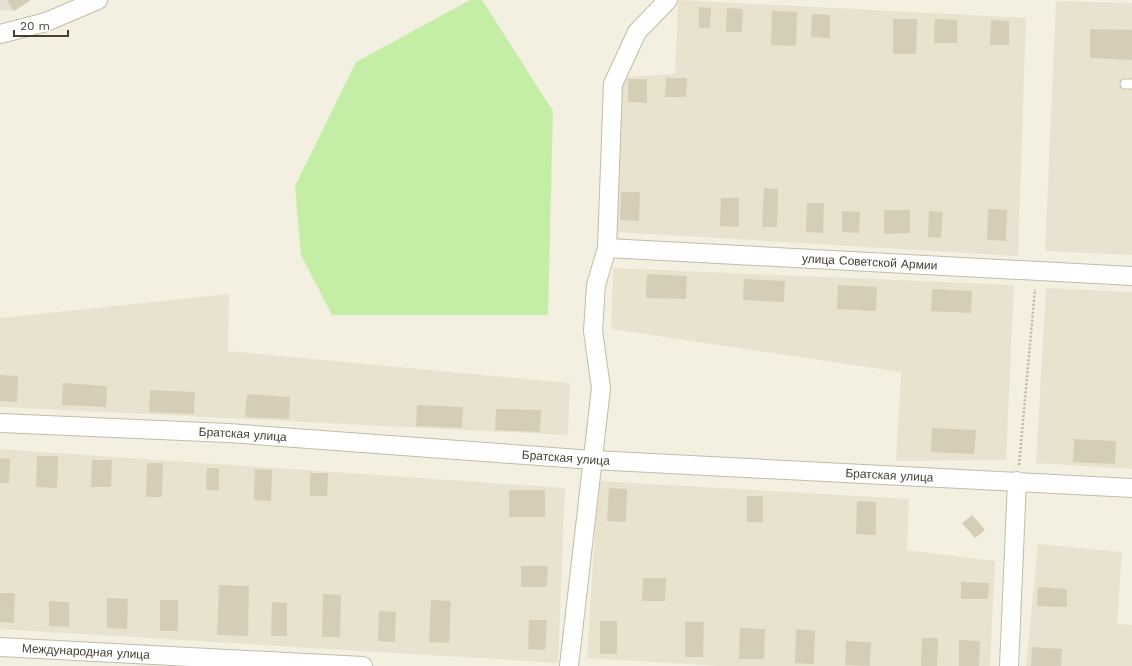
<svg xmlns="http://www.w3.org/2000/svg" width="1132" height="666" font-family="'Work Sans',sans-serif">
<rect width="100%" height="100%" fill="#f3f0e2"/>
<g fill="#e8e3cf">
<path d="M678,0l348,18 -8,238 -402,-24 7,-155 52,-3z"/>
<path d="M1056,1l76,2v252l-87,-4z"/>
<path d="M613,268l401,17 -8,175 -110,1 5,-89 -290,-43z"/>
<path d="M1046,288l86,4v177l-96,-6z"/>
<path d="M229,294l-1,57 342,32 -2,52 -568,-28v-89z"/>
<path d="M0,449l565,39 -7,175 -558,-34z"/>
<path d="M598,481l311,18 -2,51 88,11 -5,105h-271l-132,-8z"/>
<path d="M1038,544l84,8 -5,72 15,1v41h-106z"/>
</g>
<path fill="#e4e0d7" d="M0,0h31l-17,11 -14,-1z"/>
<path fill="#c4eda5" d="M470,0h12l71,111 -5,204h-216l-31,-60 -6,-69 61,-124z"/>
<g fill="#d5cdb6">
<path d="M7,0h24l-17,11z"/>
<path d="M699,7l12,1 -1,20h-11z"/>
<path d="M727,8l16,1 -1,23h-16z"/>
<path d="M772,11l25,1 -1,34 -25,-1z"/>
<path d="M812,14l18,1v23l-19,-1z"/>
<path d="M893,19h24l-1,35h-23z"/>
<path d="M935,19l22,1v23h-23z"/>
<path d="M991,20l18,1v24h-19z"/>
<path d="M1090,29l42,1v30l-42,-2z"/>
<path d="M666,78h21l-1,19h-21z"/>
<path d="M628,79h19v24l-19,-1z"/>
<path d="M764,188l14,1 -1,38h-15z"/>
<path d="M621,192h19l-1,29 -19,-1z"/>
<path d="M721,198h18v29l-19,-1z"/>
<path d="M807,203h17l-1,30 -17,-1z"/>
<path d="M988,209l19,1 -1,31 -19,-1z"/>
<path d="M884,210h26v23l-26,1z"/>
<path d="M842,211l18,1 -1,21 -17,-1z"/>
<path d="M929,211l14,1 -2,26 -13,-1z"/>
<path d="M647,274l40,2 -1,23 -40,-1z"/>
<path d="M744,279l41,2 -1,21 -41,-2z"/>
<path d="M838,285l39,2 -1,24 -39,-2z"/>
<path d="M932,289l40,2 -1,22 -40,-2z"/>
<path d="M0,375l18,1 -1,26 -17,-1z"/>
<path d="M63,383l44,3 -1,21 -44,-2z"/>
<path d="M150,390l45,2 -1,22 -45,-2z"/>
<path d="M247,394l43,3 -1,22 -44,-2z"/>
<path d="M417,405l46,2 -1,21 -46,-2z"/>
<path d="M496,409l45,1 -1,22 -45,-2z"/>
<path d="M932,428l44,2 -2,24 -43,-2z"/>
<path d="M1074,439l42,2 -1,23 -42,-2z"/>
<path d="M37,456h21l-1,32 -21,-1z"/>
<path d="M0,458l10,1 -1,24h-9z"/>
<path d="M92,460h20l-1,27h-20z"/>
<path d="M147,463h16l-1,34h-16z"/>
<path d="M207,468h12v22h-13z"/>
<path d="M255,469l17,1 -1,31 -17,-1z"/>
<path d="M310,473h18l-1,23h-17z"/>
<path d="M609,488l18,1 -1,33 -19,-1z"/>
<rect x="509" y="490" width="36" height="27"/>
<rect x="747" y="496" width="16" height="26"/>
<path d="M857,501l19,1v33l-20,-1z"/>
<path d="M972,515l13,15 -10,8 -13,-15z"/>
<path d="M521,566h27l-1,21h-26z"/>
<path d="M643,578h23l-1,23h-23z"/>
<path d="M961,582l28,1 -1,16h-27z"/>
<path d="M219,585l30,1 -1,50 -31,-1z"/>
<path d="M1038,587l29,2v18l-30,-1z"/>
<path d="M0,593h15l-1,30 -14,-1z"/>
<path d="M323,594l18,1 -1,42h-18z"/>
<path d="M107,598l21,1 -1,30 -20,-1z"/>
<rect x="160" y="600" width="18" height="31"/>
<path d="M431,600l20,1 -2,42 -20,-1z"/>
<path d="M49,601l20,1v25l-20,-1z"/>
<path d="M272,602l15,1v33h-16z"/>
<path d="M379,611l17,1 -1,30 -17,-1z"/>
<path d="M529,620h18l-2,30 -17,-1z"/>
<rect x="600" y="621" width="17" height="33"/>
<path d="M685,622h19l-1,35h-18z"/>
<path d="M740,628l25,1 -1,30h-25z"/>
<path d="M796,629l19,2 -1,33 -19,-1z"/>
<path d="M922,638h16l-1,28h-16z"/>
<path d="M959,640l21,1 -1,25h-20z"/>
<path d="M846,641l25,1 -1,24 -25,-1z"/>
<path d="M1032,647l30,2 -1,17h-30z"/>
</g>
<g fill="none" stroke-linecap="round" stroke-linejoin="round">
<defs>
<path id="service" d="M1125,84h7"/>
<g id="minor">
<path d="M0,34l46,-12 52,-22"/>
<path id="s1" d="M607,248l525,28"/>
<path id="s2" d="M0,423l228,10 365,27 539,28"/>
<path id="s3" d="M0,647l363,19"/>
<path d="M569,666l32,-278 -8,-57 3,-46 11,-37 6,-164 24,-52 31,-32"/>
<path d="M1009,666l8,-185"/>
</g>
</defs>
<use href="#service" stroke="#c2bca6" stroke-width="11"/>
<use href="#minor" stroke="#c2bca6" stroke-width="20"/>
<path stroke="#c3b793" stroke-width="2.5" stroke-dasharray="2 2" stroke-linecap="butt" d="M1019,465l16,-176"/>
<use href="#service" stroke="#fff" stroke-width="9"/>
<use href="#minor" stroke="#fff" stroke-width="18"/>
</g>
<g text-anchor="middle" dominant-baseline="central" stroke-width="4" stroke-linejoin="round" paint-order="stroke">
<g font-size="12" fill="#454032" stroke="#fff">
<text stroke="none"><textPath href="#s1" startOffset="263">улица Советской Армии</textPath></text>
<text stroke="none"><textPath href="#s2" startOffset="243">Братская улица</textPath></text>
<text stroke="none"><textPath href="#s2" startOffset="567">Братская улица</textPath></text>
<text stroke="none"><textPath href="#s2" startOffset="891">Братская улица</textPath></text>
<text stroke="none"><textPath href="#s3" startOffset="86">Международная улица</textPath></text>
</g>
</g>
<path d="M14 30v6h54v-6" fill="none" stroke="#454032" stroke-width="2"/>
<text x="20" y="30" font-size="12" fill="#454032" stroke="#ffffff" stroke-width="3" paint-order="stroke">20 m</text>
</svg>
